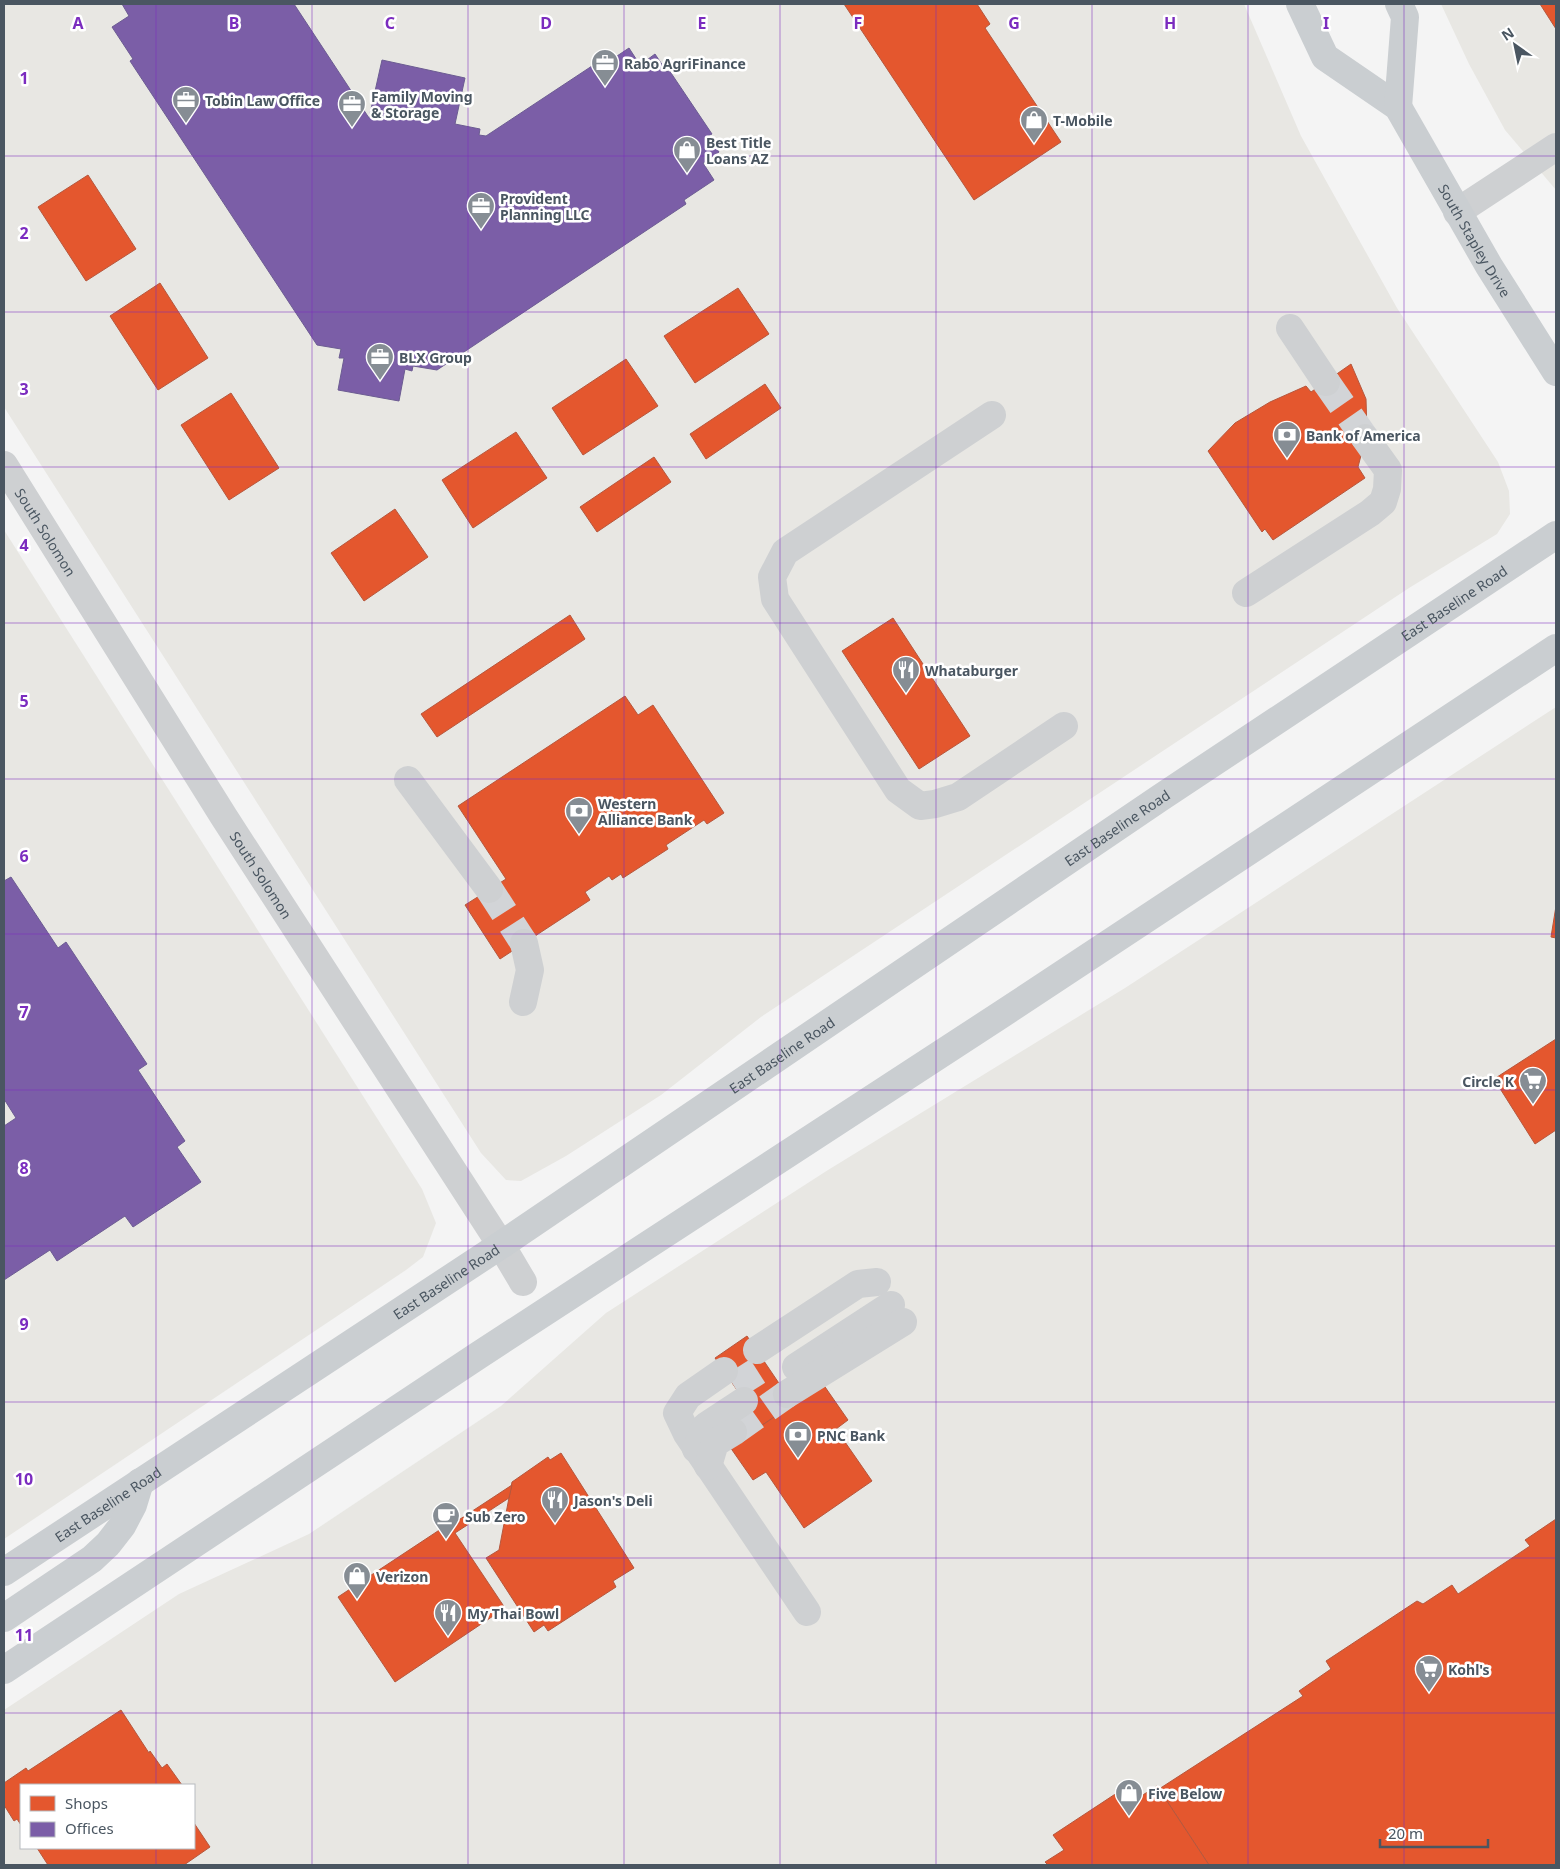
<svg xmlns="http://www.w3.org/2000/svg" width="1560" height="1869" font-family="'Noto Sans',sans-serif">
<rect width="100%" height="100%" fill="#f4f4f4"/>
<g fill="#e8e7e3" fill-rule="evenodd">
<path d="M4,4h1240l57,132 96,172 101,154 11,29 1,23 -13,20 -88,54 -648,429 -100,78 -95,61 -45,25 -15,-1 -25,-27 -477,-746z"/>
<path d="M1441,4h115v186l-51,-60 -36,-66z"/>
<path d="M4,530l418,659 14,34 -13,34 -17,13 -402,269z"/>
<path d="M1556,707v1158h-1552v-155l175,-116 130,-60 192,-128 105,-93 222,-143 297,-182zM21,1785h173v63h-173z"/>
</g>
<g fill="#e4572e" stroke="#b6573d">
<path d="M844,4h133l13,20 -5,4 76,114 -87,58z"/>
<path d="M1540,4h16v25z"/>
<path d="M88,175l48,74 -50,32 -48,-74z"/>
<path d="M160,283l48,75 -50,32 -48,-74z"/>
<path d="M738,288l31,46 -74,49 -31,-47z"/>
<path d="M626,359l32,47 -75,49 -31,-47z"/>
<path d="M1351,364l15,35 1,33 -9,35 7,11 -92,62 -8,-11 -3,3 -54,-81 27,-28 35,-21 36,-16 5,6z"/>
<path d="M765,384l16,24 -75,51 -16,-25z"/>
<path d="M231,393l48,75 -50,32 -48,-75z"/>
<path d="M516,432l31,46 -74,50 -31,-48z"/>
<path d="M654,457l17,25 -74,50 -17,-25z"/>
<path d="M395,509l33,48 -64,44 -33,-48z"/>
<path d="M570,615l15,24 -148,98 -16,-23z"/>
<path d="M893,618l77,118 -51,33 -77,-118z"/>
<path d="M625,696l13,19 15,-10 71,108 -17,11 -3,-4 -38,25 2,4 -45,29 -2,-4 -9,6 -3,-4 -24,16 5,8 -90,59 -35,-54 41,-26 -48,-73z"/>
<path d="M1556,906v32l-5,-1z"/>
<path d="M1556,1039v91l-21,14 -41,-65z"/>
<path d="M747,1336l46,68 -54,37 -13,-19 22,-16 -33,-48z"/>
<path d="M823,1384l25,36 -12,9 36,52 -68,47 -38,-56 -13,8 -23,-33z"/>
<path d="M561,1453l73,115 -21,13 3,6 -68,44 -4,-6 -10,7 -48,-74 13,-8 13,-68 36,-25 2,3z"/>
<path d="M512,1485l-3,13 -54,35 50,75 -110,74 -57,-85 112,-74 1,2z"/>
<path d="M1556,1519v346h-347l-50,-76 144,-93 -4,-5 32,-22 -5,-8 91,-60 6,3 29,-19 6,9 72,-48 -5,-6z"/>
<path d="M121,1710l28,43 1,-2 12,17 5,-4 15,21h-161v40l-4,-6 -3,2 -10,-16v-22l22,-15 2,3z"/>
<path d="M1129,1785l9,13 19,-12 52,79h-161l-3,-3 19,-12 -11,-15z"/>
<path d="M194,1823l16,24 -26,18h-136l-11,-17h157z"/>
</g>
<g fill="#7b5ea7" stroke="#6c5c92">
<path d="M122,4h172l75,114 13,-58 83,18 -10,46 25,5 -1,6 7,1 109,-72 4,4 30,-20 11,17 15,-11 12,18 2,-2 43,64 -4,2 11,16 -16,11 11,17 -30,20 2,4 -249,166 -24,-4 -1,5 -7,-2 -6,32 -61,-11 6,-32h-5l2,-9 -24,-4 -187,-284 3,-2 -21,-32 17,-11z"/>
<path d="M11,877l47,71 8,-6 81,122 -9,6 47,71 -8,6 24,35 -68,45 -8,-11 -68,45 -7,-11 -46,30v-154l12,-8 -12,-19v-218z"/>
</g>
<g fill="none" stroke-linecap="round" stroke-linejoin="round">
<g stroke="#d2d4d7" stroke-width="28" stroke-dasharray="28 14" stroke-linecap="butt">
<path d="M1326,382l39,56"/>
<path d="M489,889l35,54"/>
<path d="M734,1386l33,-21"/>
<path d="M733,1432l54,-38"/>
</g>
<g stroke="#ced0d2" stroke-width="28">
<path d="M1457,212l99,-65"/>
<path d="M1290,328l36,54"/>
<path d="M992,415l-207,137 -13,25 3,22 123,191 22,16 15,-2 23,-7 106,-71"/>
<path id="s1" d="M4,465l220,352 277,428 22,37"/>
<path d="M1246,593l124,-80 13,-11 4,-13 1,-19 -23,-32"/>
<path d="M408,780l81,109"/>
<path d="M523,1002l7,-32 -6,-27"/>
<path d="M757,1350l101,-66 19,-2"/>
<path d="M796,1367l95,-62"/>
<path d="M724,1371l-36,25 -11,17 10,21 120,178"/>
<path d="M787,1394l116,-72"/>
<path d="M696,1449l10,-23 38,-25"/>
<path d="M708,1466l7,-23 18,-11"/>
</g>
<g stroke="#caced1" stroke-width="28">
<path id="s2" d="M1300,4l25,53 73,50 91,159 67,106"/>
<path d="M1398,107l7,-90 -6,-13"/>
<path id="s3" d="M4,1572l497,-327 659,-447 396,-263"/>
<path d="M4,1618l88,-59 16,-15 14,-18 11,-21 7,-23"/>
<path d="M4,1670l475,-315 523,-341 554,-366"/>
</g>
</g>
<path fill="none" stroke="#7b2cbf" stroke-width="1" stroke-opacity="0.55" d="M156,4v1781M312,4v1861M468,4v1861M624,4v1861M780,4v1861M936,4v1861M1092,4v1861M1248,4v1861M1404,4v1861M4,156h1552M4,312h1552M4,467h1552M4,623h1552M4,779h1552M4,934h1552M4,1090h1552M4,1246h1552M4,1402h1552M4,1558h1552M4,1713h1552M156,1848v17"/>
<defs>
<symbol id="office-pin" viewBox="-11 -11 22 30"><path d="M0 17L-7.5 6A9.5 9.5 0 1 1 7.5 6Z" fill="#868d94" stroke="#fff"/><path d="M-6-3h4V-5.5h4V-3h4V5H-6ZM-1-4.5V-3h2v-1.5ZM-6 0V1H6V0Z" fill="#fff"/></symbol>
<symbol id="shop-pin" viewBox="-11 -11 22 30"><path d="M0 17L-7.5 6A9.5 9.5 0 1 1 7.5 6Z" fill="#868d94" stroke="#fff"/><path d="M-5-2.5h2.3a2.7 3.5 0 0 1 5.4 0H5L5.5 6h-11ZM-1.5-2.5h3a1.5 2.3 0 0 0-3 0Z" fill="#fff"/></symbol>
<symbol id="bank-pin" viewBox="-11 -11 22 30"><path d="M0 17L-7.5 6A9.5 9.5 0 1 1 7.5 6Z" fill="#868d94" stroke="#fff"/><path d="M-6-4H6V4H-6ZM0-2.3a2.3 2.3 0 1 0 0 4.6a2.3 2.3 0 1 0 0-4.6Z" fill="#fff"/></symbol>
<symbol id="restaurant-pin" viewBox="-11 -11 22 30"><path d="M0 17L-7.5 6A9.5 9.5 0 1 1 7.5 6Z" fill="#868d94" stroke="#fff"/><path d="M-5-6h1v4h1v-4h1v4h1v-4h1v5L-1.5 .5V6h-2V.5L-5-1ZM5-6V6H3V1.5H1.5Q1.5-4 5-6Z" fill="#fff"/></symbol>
<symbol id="supermarket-pin" viewBox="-11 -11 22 30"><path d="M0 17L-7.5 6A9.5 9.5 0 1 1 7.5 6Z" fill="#868d94" stroke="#fff"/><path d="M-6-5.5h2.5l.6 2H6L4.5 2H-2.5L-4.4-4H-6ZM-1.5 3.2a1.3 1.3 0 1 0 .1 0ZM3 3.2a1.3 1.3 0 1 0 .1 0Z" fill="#fff"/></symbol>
<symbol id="cafe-pin" viewBox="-11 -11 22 30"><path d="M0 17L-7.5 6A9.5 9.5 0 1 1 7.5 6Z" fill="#868d94" stroke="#fff"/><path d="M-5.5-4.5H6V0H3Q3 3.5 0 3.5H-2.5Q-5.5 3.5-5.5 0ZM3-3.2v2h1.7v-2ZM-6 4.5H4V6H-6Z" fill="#fff"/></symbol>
</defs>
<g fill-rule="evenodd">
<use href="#office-pin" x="589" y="47" width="32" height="43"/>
<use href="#office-pin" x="170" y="84" width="32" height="43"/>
<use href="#office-pin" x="336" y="88" width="32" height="43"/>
<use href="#shop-pin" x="1018" y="104" width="32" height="43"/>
<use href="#shop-pin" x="671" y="134" width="32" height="43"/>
<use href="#office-pin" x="465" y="190" width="32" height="43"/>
<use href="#office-pin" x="364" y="341" width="32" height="43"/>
<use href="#bank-pin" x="1271" y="419" width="32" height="43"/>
<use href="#restaurant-pin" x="890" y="654" width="32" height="43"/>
<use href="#bank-pin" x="563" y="795" width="32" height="43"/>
<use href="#supermarket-pin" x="1517" y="1065" width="32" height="43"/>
<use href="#bank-pin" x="782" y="1419" width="32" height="43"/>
<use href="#restaurant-pin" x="539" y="1484" width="32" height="43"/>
<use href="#cafe-pin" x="430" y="1500" width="32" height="43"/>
<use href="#shop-pin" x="341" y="1560" width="32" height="43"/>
<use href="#restaurant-pin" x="432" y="1597" width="32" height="43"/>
<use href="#supermarket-pin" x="1413" y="1653" width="32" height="43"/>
<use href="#shop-pin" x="1113" y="1777" width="32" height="43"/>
</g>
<g text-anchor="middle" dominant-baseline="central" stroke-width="5" stroke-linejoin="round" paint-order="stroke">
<g font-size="14" font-weight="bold" fill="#4a5661" stroke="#fff" text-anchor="start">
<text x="624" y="63">Rabo AgriFinance</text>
<text x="371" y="96">Family Moving<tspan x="371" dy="16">&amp; Storage</tspan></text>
<text x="205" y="100">Tobin Law Office</text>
<text x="1053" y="120">T-Mobile</text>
<text x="706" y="142">Best Title<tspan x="706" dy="16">Loans AZ</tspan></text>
<text x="500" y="198">Provident<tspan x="500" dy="16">Planning LLC</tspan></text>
<text x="399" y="357">BLX Group</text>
<text x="1306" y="435">Bank of America</text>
<text x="925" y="670">Whataburger</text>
<text x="598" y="803">Western<tspan x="598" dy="16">Alliance Bank</tspan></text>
<text x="1514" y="1081" text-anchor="end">Circle K</text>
<text x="817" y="1435">PNC Bank</text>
<text x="574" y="1500">Jason's Deli</text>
<text x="465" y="1516">Sub Zero</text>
<text x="376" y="1576">Verizon</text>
<text x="467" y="1613">My Thai Bowl</text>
<text x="1448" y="1669">Kohl's</text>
<text x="1148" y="1793">Five Below</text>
</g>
<g font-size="14" fill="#4a5661" stroke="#fff">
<text stroke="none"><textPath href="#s2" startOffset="301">South Stapley Drive</textPath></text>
<text stroke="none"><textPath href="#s1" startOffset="79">South Solomon</textPath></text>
<text stroke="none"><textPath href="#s3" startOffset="1744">East Baseline Road</textPath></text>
<text stroke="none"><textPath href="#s3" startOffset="1339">East Baseline Road</textPath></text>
<text stroke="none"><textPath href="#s1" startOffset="484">South Solomon</textPath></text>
<text stroke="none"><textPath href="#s3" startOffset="934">East Baseline Road</textPath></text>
<text stroke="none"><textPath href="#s3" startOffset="529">East Baseline Road</textPath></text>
<text stroke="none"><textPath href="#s3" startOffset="124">East Baseline Road</textPath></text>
</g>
</g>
<g font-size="16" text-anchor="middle" font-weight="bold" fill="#7b2cbf" stroke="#fff" stroke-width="5" stroke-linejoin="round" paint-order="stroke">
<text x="78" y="29">A</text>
<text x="234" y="29">B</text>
<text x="390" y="29">C</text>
<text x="546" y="29">D</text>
<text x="702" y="29">E</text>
<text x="858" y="29">F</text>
<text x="1014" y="29">G</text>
<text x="1170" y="29">H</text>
<text x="1326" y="29">I</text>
<text x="24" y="84">1</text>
<text x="24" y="239">2</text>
<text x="24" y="395">3</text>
<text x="24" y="551">4</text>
<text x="24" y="707">5</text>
<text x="24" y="862">6</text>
<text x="24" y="1018">7</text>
<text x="24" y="1174">8</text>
<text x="24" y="1330">9</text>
<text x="24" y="1485">10</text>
<text x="24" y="1641">11</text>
</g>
<rect width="1560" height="1869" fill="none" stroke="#4a5661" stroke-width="10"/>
<rect x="20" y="1784" width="175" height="65" fill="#ffffff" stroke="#b7bbc0"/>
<rect x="30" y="1796" width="25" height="15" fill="#e4572e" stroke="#b7bbc0"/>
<text x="65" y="1809" font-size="15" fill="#4a5661">Shops</text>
<rect x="30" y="1822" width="25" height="15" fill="#7b5ea7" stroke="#b7bbc0"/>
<text x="65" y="1834" font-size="15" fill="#4a5661">Offices</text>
<g transform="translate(1515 45) rotate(327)" stroke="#ffffff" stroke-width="4" paint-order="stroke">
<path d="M0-4L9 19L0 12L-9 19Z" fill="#4a5661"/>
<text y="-8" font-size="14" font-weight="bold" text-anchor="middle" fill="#4a5661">N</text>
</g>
<path d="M1380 1839v8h108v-8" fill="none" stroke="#4a5661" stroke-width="2.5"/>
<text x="1388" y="1839" font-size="15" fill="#4a5661" stroke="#ffffff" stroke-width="4" paint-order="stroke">20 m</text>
</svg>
